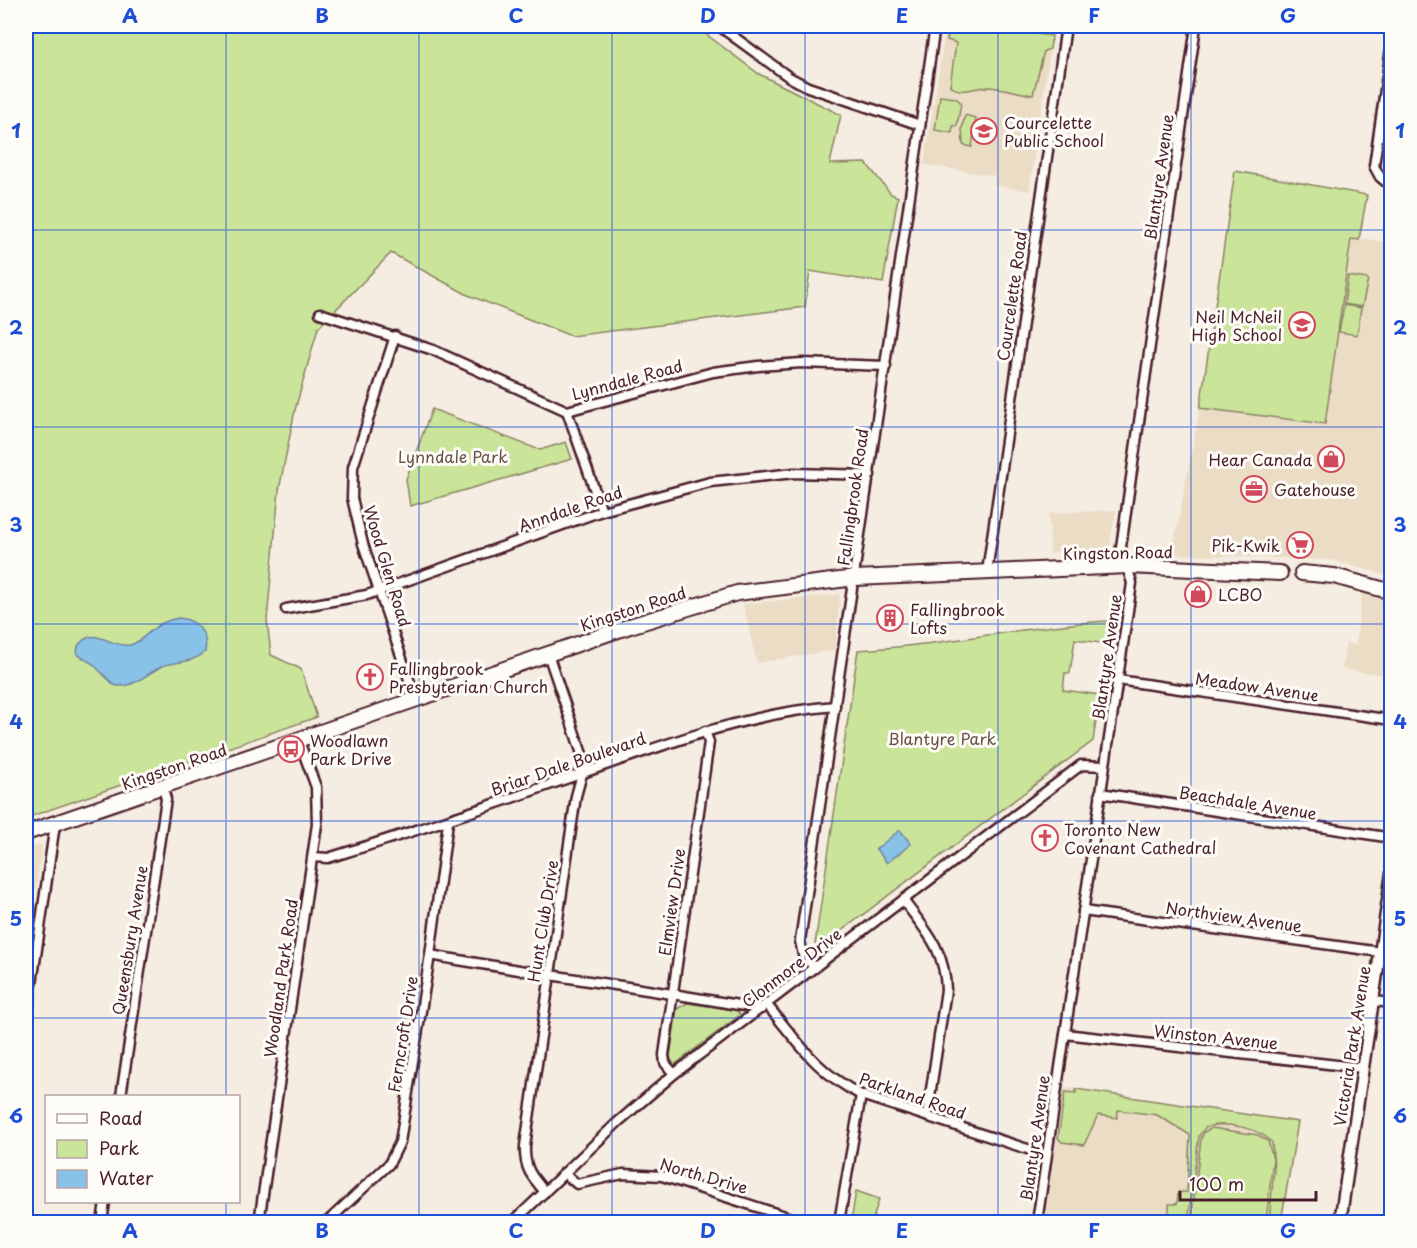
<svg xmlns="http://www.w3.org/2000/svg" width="1417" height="1248" font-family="'Playpen Sans',sans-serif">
<rect width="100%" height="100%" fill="#f5ede1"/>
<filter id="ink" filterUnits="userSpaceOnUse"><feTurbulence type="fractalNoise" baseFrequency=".0167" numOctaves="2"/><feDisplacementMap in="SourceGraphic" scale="12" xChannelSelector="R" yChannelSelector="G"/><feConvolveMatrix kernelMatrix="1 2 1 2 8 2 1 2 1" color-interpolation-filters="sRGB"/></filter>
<g filter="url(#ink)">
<g fill="#ebdcc6">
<path d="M946,26h35l71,10 -23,155 -35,-6 1,-9 -71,-11z"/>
<path d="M1235,171l132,24 -7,43 31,5v334l-58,-17 -161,-6 28,-146z"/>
<path d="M1116,510l-7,39 -59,4 -1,-40z"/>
<path d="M1362,592l29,9v75l-49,-7 4,-26 10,2z"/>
<path d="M840,594l-5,56 -78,13 -14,-59z"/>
<path d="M42,844l-6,46 -10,3v-43z"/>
<path d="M1065,1087l233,35 -17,100h-237z"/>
</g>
<g fill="#cae49a" stroke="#8a8262" stroke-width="1.5">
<path d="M26,26h669l64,48 82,41 -11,49 36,-1 25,31 7,3 -15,86 -73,-12 -5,36 -234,29 -103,-41 -77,-42 -73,75 -23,82 -16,80 -12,130 4,35 30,14 16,48 -291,101z"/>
<path d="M950,26h31l71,10 -2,13 -6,2 -11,44c-14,-2 -32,-8 -46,-8 -13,0 -25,8 -37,-1l6,-43 -9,-3z"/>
<path d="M940,96l16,2 5,5 -4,23h-4l-1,7 -17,-3z"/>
<path d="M965,115l11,3 -4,29 -9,-2 -1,-17z"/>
<path d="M1235,171l132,24 -8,45 -8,-1 -26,185 -125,-16z"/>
<path d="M1348,276l20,3 -6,28 -18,-3z"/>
<path d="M1344,305l17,3 -4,27 -18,-3z"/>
<path d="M432,409l108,41 26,-8 6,17 -162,47 -4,-27z"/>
<path d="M1111,621l-4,23 -32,-5 -5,34h-5l-2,17 37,5 -7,46 -273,206 -5,-3 43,-294c85,-4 168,-25 253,-29z"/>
<path d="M687,1003l50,7 3,5 -66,50 -4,-8 7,-48z"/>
<path d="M1076,1089l222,33 -17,100h-12l5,-53 -2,-26c-11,-15 -50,-23 -67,-15l-6,8 -11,86h-28l1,-6h8v-12h8l1,-12h9l3,-57 -33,-20 -39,-5 -1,8 -19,-3 -14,30 -22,-3 -4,-4 7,-46 11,1z"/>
<path d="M1212,1128l46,7 10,6 5,18 -7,63h-75l10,-83 3,-7z"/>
<path d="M856,1191l23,8 -7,23h-21z"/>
</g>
<g fill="#89c2e7" stroke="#70819c" stroke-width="1.5">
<path d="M179,618c18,2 30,15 26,34 -12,11 -25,9 -40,13 -16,6 -33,26 -51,20l-21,-21 -16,-10 1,-8c15,-22 32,2 52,-1 15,-3 21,-23 49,-27z"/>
<path d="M900,830l11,14 -24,19 -11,-14z"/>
</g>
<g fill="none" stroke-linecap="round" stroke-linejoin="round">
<defs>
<g id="minor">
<path d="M719,26l70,51 19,10 112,38"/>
<path d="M1392,41l-18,125 6,11 12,10"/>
<path d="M320,313l113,37 134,61 146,-39 45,-6 44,-3 84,3"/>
<path d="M395,336l-42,131 -1,31 11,46 53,156"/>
<path d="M567,411l35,100"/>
<path d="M987,572l79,-546"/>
<path d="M286,609l81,-14 235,-84 108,-29 84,-9 76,2"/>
<path d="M1118,680l274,40"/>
<path d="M1100,793l292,45"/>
<path d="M313,857l15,1c85,-26 168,-54 252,-84 83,-29 167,-61 255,-68"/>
<path d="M903,900c23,31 42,49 43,90l-19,126"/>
<path d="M1083,911l298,41"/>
<path d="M430,955c110,20 221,34 331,54"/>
<path d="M815,968l-12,-13 -3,-14 135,-915"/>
<path d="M1374,1001l18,2"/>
<path d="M767,1005c32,38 48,66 94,90l185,60"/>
<path d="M26,1025l29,-201"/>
<path d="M1065,1034l298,34"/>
<path d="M674,1074l-9,-11 -1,-8 45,-313 -4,-11"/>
<path d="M121,1096l45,-297 -3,-11"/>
<path d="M564,1173l13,11 46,-10 39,2 141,46"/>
<path d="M545,1192c-14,-16 -21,-24 -20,-46l51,-350 9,-33 -37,-109"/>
<path d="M102,1222l3,-20"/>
<path d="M259,1222l58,-398 -1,-37 -17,-46"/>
<path d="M327,1222l62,-58 11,-22 30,-187 18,-133"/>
<path d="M513,1222l105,-100 56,-48 407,-309 23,1"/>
<path d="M839,1222l22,-127"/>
<path d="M1037,1222l92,-618 3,-21 -11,-36 75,-521"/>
</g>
<path id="tertiary" d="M1340,1222l52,-349"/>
<g id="primary">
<path d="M1302,573l32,3 58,16"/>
<path d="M26,833l604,-207 107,-33 118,-15 273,-12 152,7"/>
</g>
</defs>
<use href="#minor" stroke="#4a1f2b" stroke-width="13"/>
<use href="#tertiary" stroke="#4a1f2b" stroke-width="15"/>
<use href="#primary" stroke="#4a1f2b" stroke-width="18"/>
<use href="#minor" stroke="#fdfcf7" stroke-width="8"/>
<use href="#tertiary" stroke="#fdfcf7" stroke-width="10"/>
<use href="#primary" stroke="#fdfcf7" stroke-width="14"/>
</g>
</g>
<path fill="none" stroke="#1d4ed8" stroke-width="1.5" stroke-opacity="0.55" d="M226,26v1070M419,26v1196M612,26v1196M805,26v1196M998,26v1196M1191,26v1196M26,230h1366M26,427h1366M26,624h1366M26,821h1366M26,1018h1366M226,1202v20"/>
<defs>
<symbol id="school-ring" viewBox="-11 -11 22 22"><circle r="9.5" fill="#fdfcf7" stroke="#d1495b" stroke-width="1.5"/><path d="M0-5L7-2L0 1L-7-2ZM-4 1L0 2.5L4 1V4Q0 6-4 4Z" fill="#d1495b"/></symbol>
<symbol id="shop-ring" viewBox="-11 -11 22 22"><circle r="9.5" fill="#fdfcf7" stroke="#d1495b" stroke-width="1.5"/><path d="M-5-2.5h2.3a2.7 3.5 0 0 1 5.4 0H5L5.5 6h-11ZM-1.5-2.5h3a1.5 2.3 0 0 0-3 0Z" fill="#d1495b"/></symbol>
<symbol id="office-ring" viewBox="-11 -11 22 22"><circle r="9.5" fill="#fdfcf7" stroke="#d1495b" stroke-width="1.5"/><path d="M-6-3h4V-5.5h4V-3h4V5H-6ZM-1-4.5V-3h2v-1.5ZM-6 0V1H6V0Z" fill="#d1495b"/></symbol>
<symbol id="supermarket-ring" viewBox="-11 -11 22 22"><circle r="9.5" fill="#fdfcf7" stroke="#d1495b" stroke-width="1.5"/><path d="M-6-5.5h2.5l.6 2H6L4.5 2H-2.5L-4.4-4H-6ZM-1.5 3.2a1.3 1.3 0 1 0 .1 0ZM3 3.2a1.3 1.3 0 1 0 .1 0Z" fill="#d1495b"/></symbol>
<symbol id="building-ring" viewBox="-11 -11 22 22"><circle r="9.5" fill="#fdfcf7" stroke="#d1495b" stroke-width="1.5"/><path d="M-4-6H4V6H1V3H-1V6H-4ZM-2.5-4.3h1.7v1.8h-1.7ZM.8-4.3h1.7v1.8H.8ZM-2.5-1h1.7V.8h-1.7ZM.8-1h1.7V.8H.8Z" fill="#d1495b"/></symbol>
<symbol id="church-ring" viewBox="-11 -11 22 22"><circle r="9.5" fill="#fdfcf7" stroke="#d1495b" stroke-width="1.5"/><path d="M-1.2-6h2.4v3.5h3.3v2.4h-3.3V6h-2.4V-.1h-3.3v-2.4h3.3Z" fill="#d1495b"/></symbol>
<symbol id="bus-ring" viewBox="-11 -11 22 22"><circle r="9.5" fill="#fdfcf7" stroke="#d1495b" stroke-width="1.5"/><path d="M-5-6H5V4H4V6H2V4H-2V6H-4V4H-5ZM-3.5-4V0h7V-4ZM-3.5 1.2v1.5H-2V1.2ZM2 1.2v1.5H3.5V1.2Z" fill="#d1495b"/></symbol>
</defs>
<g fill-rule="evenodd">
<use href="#school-ring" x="969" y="116" width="30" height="30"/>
<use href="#school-ring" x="1287" y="310" width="30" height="30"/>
<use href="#shop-ring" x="1316" y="444" width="30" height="30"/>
<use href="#office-ring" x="1239" y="474" width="30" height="30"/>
<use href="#supermarket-ring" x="1285" y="530" width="30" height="30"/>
<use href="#shop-ring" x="1183" y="579" width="30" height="30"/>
<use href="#building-ring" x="875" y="603" width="30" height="30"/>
<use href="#church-ring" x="355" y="662" width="30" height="30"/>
<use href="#bus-ring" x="276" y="734" width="30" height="30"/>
<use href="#church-ring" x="1030" y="823" width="30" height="30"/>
</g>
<g text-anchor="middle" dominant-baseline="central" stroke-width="6" stroke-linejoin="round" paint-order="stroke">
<g font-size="16" fill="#4a1f2b" stroke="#fdfcf7" text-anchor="start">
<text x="1004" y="122">Courcelette<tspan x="1004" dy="18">Public School</tspan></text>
<text x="1282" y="316" text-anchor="end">Neil McNeil<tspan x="1282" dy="18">High School</tspan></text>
<text x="1312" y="459" text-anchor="end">Hear Canada</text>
<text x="1274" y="489">Gatehouse</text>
<text x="1280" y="545" text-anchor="end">Pik-Kwik</text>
<text x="1218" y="594">LCBO</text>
<text x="910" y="609">Fallingbrook<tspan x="910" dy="18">Lofts</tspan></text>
<text x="389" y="668">Fallingbrook<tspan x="389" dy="18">Presbyterian Church</tspan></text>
<text x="310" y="740">Woodlawn<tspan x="310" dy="18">Park Drive</tspan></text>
<text x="1064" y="829">Toronto New<tspan x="1064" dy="18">Covenant Cathedral</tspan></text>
</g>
<g font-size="16" fill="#4a1f2b" stroke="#fdfcf7">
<text transform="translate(1158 177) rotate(-82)">Blantyre Avenue</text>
<text transform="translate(1011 296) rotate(-82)">Courcelette Road</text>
<text transform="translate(627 379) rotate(-15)">Lynndale Road</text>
<text transform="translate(852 497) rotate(-82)">Fallingbrook Road</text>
<text transform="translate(570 508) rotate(-19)">Anndale Road</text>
<text transform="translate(1118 552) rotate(-1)">Kingston Road</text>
<text transform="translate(388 566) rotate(73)">Wood Glen Road</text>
<text transform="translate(633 608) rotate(-18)">Kingston Road</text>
<text transform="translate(1106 657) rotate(-82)">Blantyre Avenue</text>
<text transform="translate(1257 686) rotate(8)">Meadow Avenue</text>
<text transform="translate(568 763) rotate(-19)">Briar Dale Boulevard</text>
<text transform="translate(174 766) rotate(-19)">Kingston Road</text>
<text transform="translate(1248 802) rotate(9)">Beachdale Avenue</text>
<text transform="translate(671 902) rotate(-82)">Elmview Drive</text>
<text transform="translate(1234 916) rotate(8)">Northview Avenue</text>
<text transform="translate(542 921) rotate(-81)">Hunt Club Drive</text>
<text transform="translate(129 940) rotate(-81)">Queensbury Avenue</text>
<text transform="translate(791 967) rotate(-37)">Clonmore Drive</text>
<text transform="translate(280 978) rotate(-82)">Woodland Park Road</text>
<text transform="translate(402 1034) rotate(-81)">Ferncroft Drive</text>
<text transform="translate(1216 1036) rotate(6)">Winston Avenue</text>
<text transform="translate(1351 1046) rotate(-81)">Victoria Park Avenue</text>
<text transform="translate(913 1095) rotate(19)">Parkland Road</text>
<text transform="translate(1034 1138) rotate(-82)">Blantyre Avenue</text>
<text transform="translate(704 1175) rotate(16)">North Drive</text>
</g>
<g font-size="16" fill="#6a5047" stroke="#fdfcf7">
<text x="453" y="456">Lynndale Park</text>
<text x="942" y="738">Blantyre Park</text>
</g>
</g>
<rect width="1417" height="1248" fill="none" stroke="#fdfcf7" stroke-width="66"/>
<rect x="45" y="1095" width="195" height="108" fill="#fdfcf7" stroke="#b5a4a5" stroke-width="1.5"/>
<rect x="57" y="1114" width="30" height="9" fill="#fdfcf7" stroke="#b5a4a5" stroke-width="1.5"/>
<text x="99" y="1125" font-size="18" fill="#4a1f2b">Road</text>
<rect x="57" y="1140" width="30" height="18" fill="#cae49a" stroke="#b5a4a5" stroke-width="1.5"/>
<text x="99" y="1155" font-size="18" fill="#4a1f2b">Park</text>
<rect x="57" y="1170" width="30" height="18" fill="#89c2e7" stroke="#b5a4a5" stroke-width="1.5"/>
<text x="99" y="1185" font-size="18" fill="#4a1f2b">Water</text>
<path d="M1180 1191v9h136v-9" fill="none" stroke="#4a1f2b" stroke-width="3"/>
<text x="1189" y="1191" font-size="18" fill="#4a1f2b" stroke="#fdfcf7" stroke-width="4.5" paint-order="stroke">100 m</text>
<rect x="33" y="33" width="1351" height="1182" fill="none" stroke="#1d4ed8" stroke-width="2"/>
<g font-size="20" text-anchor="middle" font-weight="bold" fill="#1d4ed8">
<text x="130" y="23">A</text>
<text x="322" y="23">B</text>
<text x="516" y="23">C</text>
<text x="708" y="23">D</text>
<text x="902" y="23">E</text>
<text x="1094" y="23">F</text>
<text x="1288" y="23">G</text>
<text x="16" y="138">1</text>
<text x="1400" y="138">1</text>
<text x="16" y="335">2</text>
<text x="1400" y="335">2</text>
<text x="16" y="532">3</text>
<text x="1400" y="532">3</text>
<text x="16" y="729">4</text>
<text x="1400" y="729">4</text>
<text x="16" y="926">5</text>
<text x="1400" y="926">5</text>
<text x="16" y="1123">6</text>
<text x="1400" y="1123">6</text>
<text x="130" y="1238">A</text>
<text x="322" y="1238">B</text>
<text x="516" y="1238">C</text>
<text x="708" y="1238">D</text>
<text x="902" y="1238">E</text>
<text x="1094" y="1238">F</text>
<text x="1288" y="1238">G</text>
</g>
</svg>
